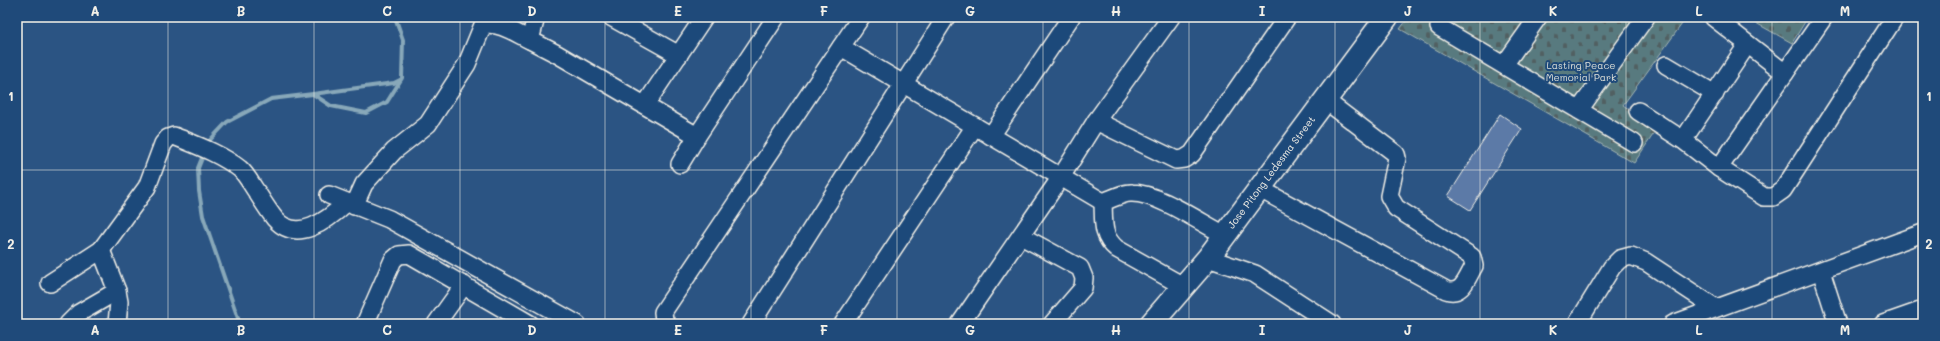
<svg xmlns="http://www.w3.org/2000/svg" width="1940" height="341" font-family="Mali,sans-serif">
<defs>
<pattern id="cemetery-stones" width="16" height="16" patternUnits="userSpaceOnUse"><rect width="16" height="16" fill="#597a7f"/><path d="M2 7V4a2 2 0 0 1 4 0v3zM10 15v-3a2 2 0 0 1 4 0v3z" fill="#516162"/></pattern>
</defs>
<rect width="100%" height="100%" fill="#2b5483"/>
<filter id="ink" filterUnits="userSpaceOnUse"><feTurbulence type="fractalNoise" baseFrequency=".025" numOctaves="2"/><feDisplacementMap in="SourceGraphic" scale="8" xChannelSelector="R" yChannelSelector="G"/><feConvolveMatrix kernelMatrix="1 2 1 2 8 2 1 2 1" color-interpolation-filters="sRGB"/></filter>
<g filter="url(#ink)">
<g fill="url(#cemetery-stones)" stroke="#a6b6b4">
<path d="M1409,17h278l-64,88 34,24 -23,34 -234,-134z"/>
<path d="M1745,17h63l-16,26z"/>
</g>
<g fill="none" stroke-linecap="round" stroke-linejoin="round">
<g stroke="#88a8b9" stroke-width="4">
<path d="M313,94l81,-11 6,-3"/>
<path d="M207,145l3,-5 17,-18 44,-23 42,-5 18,12 35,7 21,-11 15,-24 1,-38 -8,-23"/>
<path d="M204,153l-6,15 1,23 4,25 37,108"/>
</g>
</g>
<path fill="#5c7aa7" stroke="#f4f1e8" d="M1500,114l22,15 -52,81 -22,-14z"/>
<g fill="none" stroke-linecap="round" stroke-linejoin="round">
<defs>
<g id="minor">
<path d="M536,17l-6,23 27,14 140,82"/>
<path d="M611,17l68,38"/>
<path d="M1713,17l72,56"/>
<path d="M1439,27l195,116"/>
<path d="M841,47l262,155"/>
<path d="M1504,65l34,-48"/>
<path d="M1666,65l49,29"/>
<path d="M645,105l59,-88"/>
<path d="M1579,110l67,-93"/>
<path d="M1638,111l45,29 36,28 45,29h9l10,-7 112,-173"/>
<path d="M1096,121l80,39 8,-1 8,-5 95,-137"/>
<path d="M991,136l80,-119"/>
<path d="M1683,140l64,-95"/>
<path d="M680,164l17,-28 79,-119"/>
<path d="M1719,168l105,-151"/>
<path d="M1260,189l186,101c16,6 21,-12 28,-24l-2,-9 -76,-49 -7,-12 8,-38 -1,-4 -71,-54"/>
<path d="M329,195l60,24 188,105"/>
<path d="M354,206l10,-22 30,-33 34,-27 39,-60 16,-39c16,-4 34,9 47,15"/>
<path d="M1021,236l59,32 4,10 -1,10 -31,36"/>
<path d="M101,250l16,41 2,11 -2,22"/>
<path d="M1208,258l47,16 77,50"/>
<path d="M1821,271l17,53"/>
<path d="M50,283l51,-33 46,-63 16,-43 5,-6 6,-2c22,9 47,18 66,33 6,5 11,15 16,22 6,9 12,19 19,28 22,25 53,1 71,-16"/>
<path d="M1183,286l-66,-37c-16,-13 -13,-27 -14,-47 9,-3 21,-10 29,-9 26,0 69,30 93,42"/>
<path d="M68,324l11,-11 38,-22"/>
<path d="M365,324l28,-64 6,-5 10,-1 121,70"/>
<path d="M436,324l28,-39"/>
<path d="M667,324l-3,-4 -1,-8 198,-295"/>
<path d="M751,324l195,-307"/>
<path d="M843,324l132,-198"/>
<path d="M960,324l101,-147 35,-56 75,-104"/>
<path d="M1577,324l35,-57 8,-8 11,-3 15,6 70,46"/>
<path d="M1673,324l250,-91"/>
<path d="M1883,324l40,-14"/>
</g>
<path id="major" d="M1151,324l57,-66 179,-241"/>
</defs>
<use href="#minor" stroke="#f4f1e8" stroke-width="20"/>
<use href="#major" stroke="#f4f1e8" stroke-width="25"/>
<use href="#minor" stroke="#1f4a7a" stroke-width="17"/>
<use href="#major" stroke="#1f4a7a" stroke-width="22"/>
</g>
</g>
<path fill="none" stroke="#f4f1e8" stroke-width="1" stroke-opacity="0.55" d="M168,17v307M314,17v307M460,17v307M605,17v307M751,17v307M897,17v307M1043,17v307M1189,17v307M1335,17v307M1480,17v307M1626,17v307M1772,17v307M17,170h1906"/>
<g text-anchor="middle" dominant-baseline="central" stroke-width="4" stroke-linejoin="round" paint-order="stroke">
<g font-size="10" fill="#dddfd8" stroke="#1f4a7a">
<text x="1581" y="65">Lasting Peace<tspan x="1581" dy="12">Memorial Park</tspan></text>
</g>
<g font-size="10" fill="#f4f1e8" stroke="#1f4a7a">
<text transform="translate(1271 172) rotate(-53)">Jose Pitong Ledesma Street</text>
</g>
</g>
<rect width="1940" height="341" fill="none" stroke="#1f4a7a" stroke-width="44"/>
<rect x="22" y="22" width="1896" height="297" fill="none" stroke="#f4f1e8" stroke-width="1.5"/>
<g font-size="13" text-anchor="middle" font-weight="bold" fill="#f4f1e8">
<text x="95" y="16">A</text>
<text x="241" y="16">B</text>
<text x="387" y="16">C</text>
<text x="532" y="16">D</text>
<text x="678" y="16">E</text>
<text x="824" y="16">F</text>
<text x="970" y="16">G</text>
<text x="1116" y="16">H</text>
<text x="1262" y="16">I</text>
<text x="1408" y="16">J</text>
<text x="1553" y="16">K</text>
<text x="1699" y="16">L</text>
<text x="1845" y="16">M</text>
<text x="11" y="101">1</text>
<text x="1929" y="101">1</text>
<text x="11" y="249">2</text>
<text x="1929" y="249">2</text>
<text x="95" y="335">A</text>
<text x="241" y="335">B</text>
<text x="387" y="335">C</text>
<text x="532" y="335">D</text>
<text x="678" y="335">E</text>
<text x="824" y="335">F</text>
<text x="970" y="335">G</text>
<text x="1116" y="335">H</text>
<text x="1262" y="335">I</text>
<text x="1408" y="335">J</text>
<text x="1553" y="335">K</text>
<text x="1699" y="335">L</text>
<text x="1845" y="335">M</text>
</g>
</svg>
